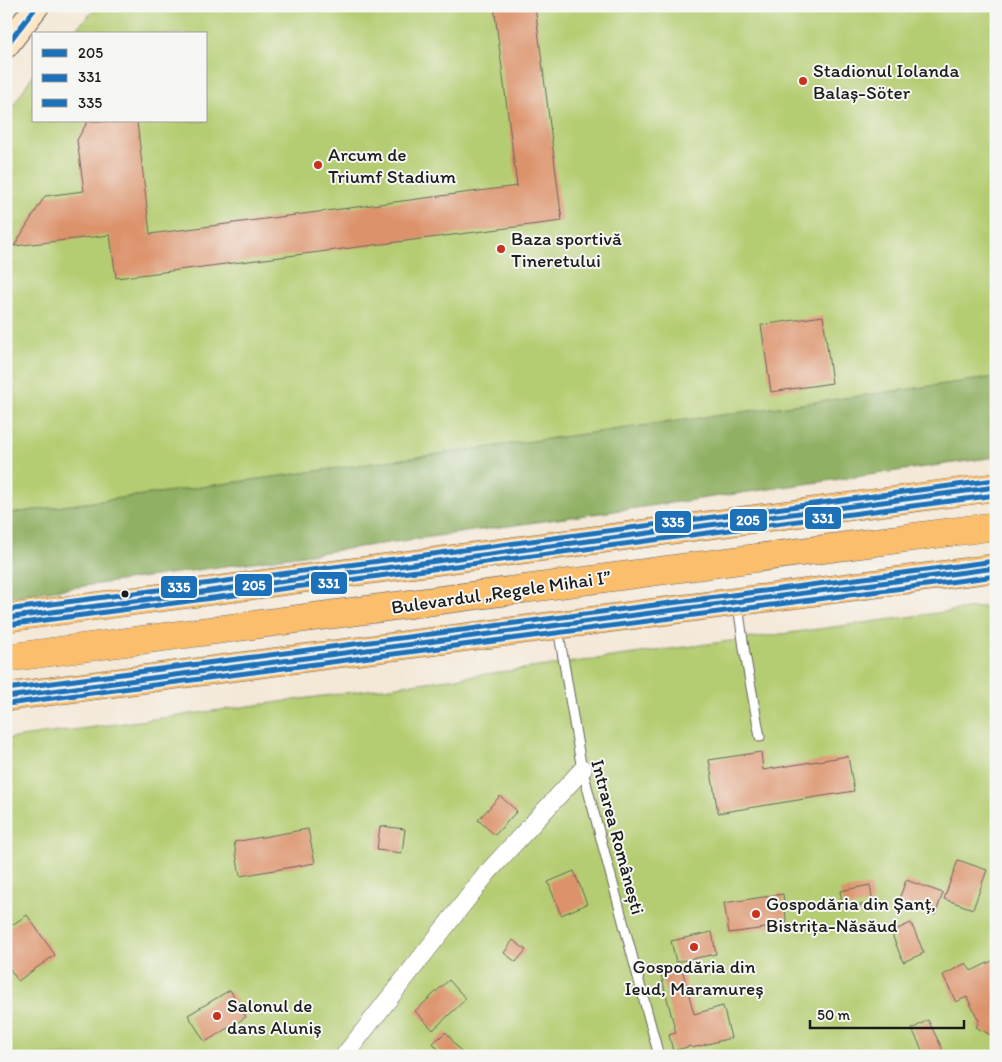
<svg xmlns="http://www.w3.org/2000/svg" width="1002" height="1062" font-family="Itim,sans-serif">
<rect width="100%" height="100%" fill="#f6f6f2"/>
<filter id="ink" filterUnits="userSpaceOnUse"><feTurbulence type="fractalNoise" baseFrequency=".02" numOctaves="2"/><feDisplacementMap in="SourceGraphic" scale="10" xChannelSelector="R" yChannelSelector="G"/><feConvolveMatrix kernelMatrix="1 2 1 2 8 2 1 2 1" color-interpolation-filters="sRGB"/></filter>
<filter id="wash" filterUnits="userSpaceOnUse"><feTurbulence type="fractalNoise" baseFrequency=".0096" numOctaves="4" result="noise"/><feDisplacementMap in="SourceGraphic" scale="20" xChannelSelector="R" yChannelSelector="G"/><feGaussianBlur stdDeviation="1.12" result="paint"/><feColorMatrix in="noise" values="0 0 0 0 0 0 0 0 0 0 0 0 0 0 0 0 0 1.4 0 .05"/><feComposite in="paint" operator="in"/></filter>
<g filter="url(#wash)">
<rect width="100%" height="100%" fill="#f4e8d7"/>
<g fill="#b5cd72" stroke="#687447">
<path d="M99,6h897v371l-990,137v-397l28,-44v48h172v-87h-136z"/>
<path d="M996,605v451h-990v-317z"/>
</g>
<path fill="#90b064" stroke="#566640" d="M996,377v80l-990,140v-83z"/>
<g id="blocks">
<g fill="#dc926a">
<path d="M494,6h41l27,215 -446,57 -6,-43 -96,11 31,-50 39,-5 -7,-51 11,-19h49l13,113 367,-48z"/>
<path d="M823,316l9,67 -61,9 -10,-67z"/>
<path d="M761,752l2,18 85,-14 6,35 -136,22 -9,-53z"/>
<path d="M500,796l17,15 -22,24 -17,-15z"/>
<path d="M380,826l25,3 -3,24 -25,-3z"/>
<path d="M308,829l7,34 -75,13 -6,-34z"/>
<path d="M958,860l29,10 -14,39 -29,-10z"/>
<path d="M574,871l13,33 -26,11 -13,-33z"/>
<path d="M906,880l37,13 -8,22 -37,-13z"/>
<path d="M870,885l3,18 -30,5 -3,-17z"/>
<path d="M783,894l4,31 -58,8 -5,-30z"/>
<path d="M27,915l28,40 -37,26 -12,-18v-34z"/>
<path d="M911,923l13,30 -21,9 -12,-30z"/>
<path d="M712,932l4,22 -40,8 -5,-21z"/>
<path d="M513,940l13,10 -10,12 -12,-9z"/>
<path d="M996,959v79l-20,-11 3,-6 -12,-24 -11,5 -13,-27 23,-12 5,8z"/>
<path d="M682,969l12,45 29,-8 8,32 -39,10 -1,-2 -18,5 -4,-16 7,-2 -15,-58z"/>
<path d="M449,980l17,19 -33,31 -18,-19z"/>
<path d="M230,990l16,27 -41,25 -17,-27z"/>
<path d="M928,1020l18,36h-21l-13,-27z"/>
<path d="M446,1032l18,24h-21l-10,-13z"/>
</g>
</g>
</g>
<g filter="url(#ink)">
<use href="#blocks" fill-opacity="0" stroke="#68635d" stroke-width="1"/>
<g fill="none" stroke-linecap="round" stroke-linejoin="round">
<defs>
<g id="lane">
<path d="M738,605l6,43 16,89"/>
<path d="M558,628l23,136 78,292"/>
</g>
<path id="street" d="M344,1056l144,-184 95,-103"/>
<path id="secondary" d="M6,46l31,-40"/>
<g id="primary">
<path d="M6,618l990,-131"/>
<path d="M6,658l990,-132"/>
<path d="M6,697l990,-129"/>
</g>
</defs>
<use href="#lane" stroke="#68635d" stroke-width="11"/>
<use href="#street" stroke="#68635d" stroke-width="19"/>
<use href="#secondary" stroke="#68635d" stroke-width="26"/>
<use href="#primary" stroke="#68635d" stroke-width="29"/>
<use href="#lane" stroke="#fff" stroke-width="9"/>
<use href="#street" stroke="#fff" stroke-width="18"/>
<use href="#secondary" stroke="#fde5c5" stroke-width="24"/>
<use href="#primary" stroke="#fabe6d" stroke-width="28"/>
<defs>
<g id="bus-1">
<path d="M6,46l31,-40"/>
<path d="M6,618l990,-131"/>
<path d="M6,697l990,-129"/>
</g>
<g id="bus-2">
<path d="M7,625l989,-130"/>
<path d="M7,704l989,-128"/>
</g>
<g id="bus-3">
<path d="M6,610l989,-130"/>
<path d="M6,689l989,-128"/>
</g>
</defs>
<use href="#bus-1" stroke="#f6f6f2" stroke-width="9"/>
<use href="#bus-2" stroke="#f6f6f2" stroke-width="9"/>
<use href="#bus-3" stroke="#f6f6f2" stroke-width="9"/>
<use href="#bus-1" stroke="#1d71b8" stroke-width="5"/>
<use href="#bus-2" stroke="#1d71b8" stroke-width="5"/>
<use href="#bus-3" stroke="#1d71b8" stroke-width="5"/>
</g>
</g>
<g fill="#c8321e" stroke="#f6f6f2" stroke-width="2">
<circle cx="803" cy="81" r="5"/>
<circle cx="318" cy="165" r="5"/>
<circle cx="501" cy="249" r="5"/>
<circle cx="756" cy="914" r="5"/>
<circle cx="694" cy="947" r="5"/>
<circle cx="217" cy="1016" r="5"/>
</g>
<circle fill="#1c1c1c" stroke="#f6f6f2" stroke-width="2" cx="125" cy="594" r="4.5"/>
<g text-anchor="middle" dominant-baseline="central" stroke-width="4" stroke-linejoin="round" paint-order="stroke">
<g font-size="19" fill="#1c1c1c" stroke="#f6f6f2" text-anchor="start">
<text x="813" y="70">Stadionul Iolanda<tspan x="813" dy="22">Balaș-Söter</tspan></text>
<text x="328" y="154">Arcum de<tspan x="328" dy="22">Triumf Stadium</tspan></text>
<text x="511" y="238">Baza sportivă<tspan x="511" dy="22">Tineretului</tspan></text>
<text x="766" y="903">Gospodăria din Șanț,<tspan x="766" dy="22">Bistrița-Năsăud</tspan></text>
<text x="694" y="966" text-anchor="middle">Gospodăria din<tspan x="694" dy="22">Ieud, Maramureș</tspan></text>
<text x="227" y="1005">Salonul de<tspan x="227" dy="22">dans Aluniș</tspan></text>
</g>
<g font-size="19" fill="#1c1c1c" stroke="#f6f6f2">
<text transform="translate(501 592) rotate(-8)">Bulevardul „Regele Mihai I”</text>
<text transform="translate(618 837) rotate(75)">Intrarea Românești</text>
</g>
</g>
<g stroke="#f6f6f2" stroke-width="2">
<rect x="804" y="506" width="38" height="24" rx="5" fill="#1d71b8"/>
<rect x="729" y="508" width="39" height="24" rx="5" fill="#1d71b8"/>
<rect x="654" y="510" width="38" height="24" rx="5" fill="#1d71b8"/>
<rect x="310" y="571" width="38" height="24" rx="5" fill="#1d71b8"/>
<rect x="234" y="573" width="39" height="24" rx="5" fill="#1d71b8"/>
<rect x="160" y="575" width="38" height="24" rx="5" fill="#1d71b8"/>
</g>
<g font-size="14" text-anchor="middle" font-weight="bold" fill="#fff">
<text x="823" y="523">331</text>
<text x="748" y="525">205</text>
<text x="673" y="527">335</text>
<text x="329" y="588">331</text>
<text x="254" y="590">205</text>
<text x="179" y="592">335</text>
</g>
<rect width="1002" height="1062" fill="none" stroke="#f6f6f2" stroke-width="25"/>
<rect x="32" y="32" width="175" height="90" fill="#f6f6f2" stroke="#9f9f9c"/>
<rect x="42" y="49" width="25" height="8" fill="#1d71b8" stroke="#9f9f9c"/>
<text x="78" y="58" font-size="15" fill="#1c1c1c">205</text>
<rect x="42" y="74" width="25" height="8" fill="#1d71b8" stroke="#9f9f9c"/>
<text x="78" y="82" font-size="15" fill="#1c1c1c">331</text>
<rect x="42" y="99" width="25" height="8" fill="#1d71b8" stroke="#9f9f9c"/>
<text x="78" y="108" font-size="15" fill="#1c1c1c">335</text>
<path d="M810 1020v8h154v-8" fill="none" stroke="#1c1c1c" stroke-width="2.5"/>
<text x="817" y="1020" font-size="15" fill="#1c1c1c" stroke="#f6f6f2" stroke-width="4" paint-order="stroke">50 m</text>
</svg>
